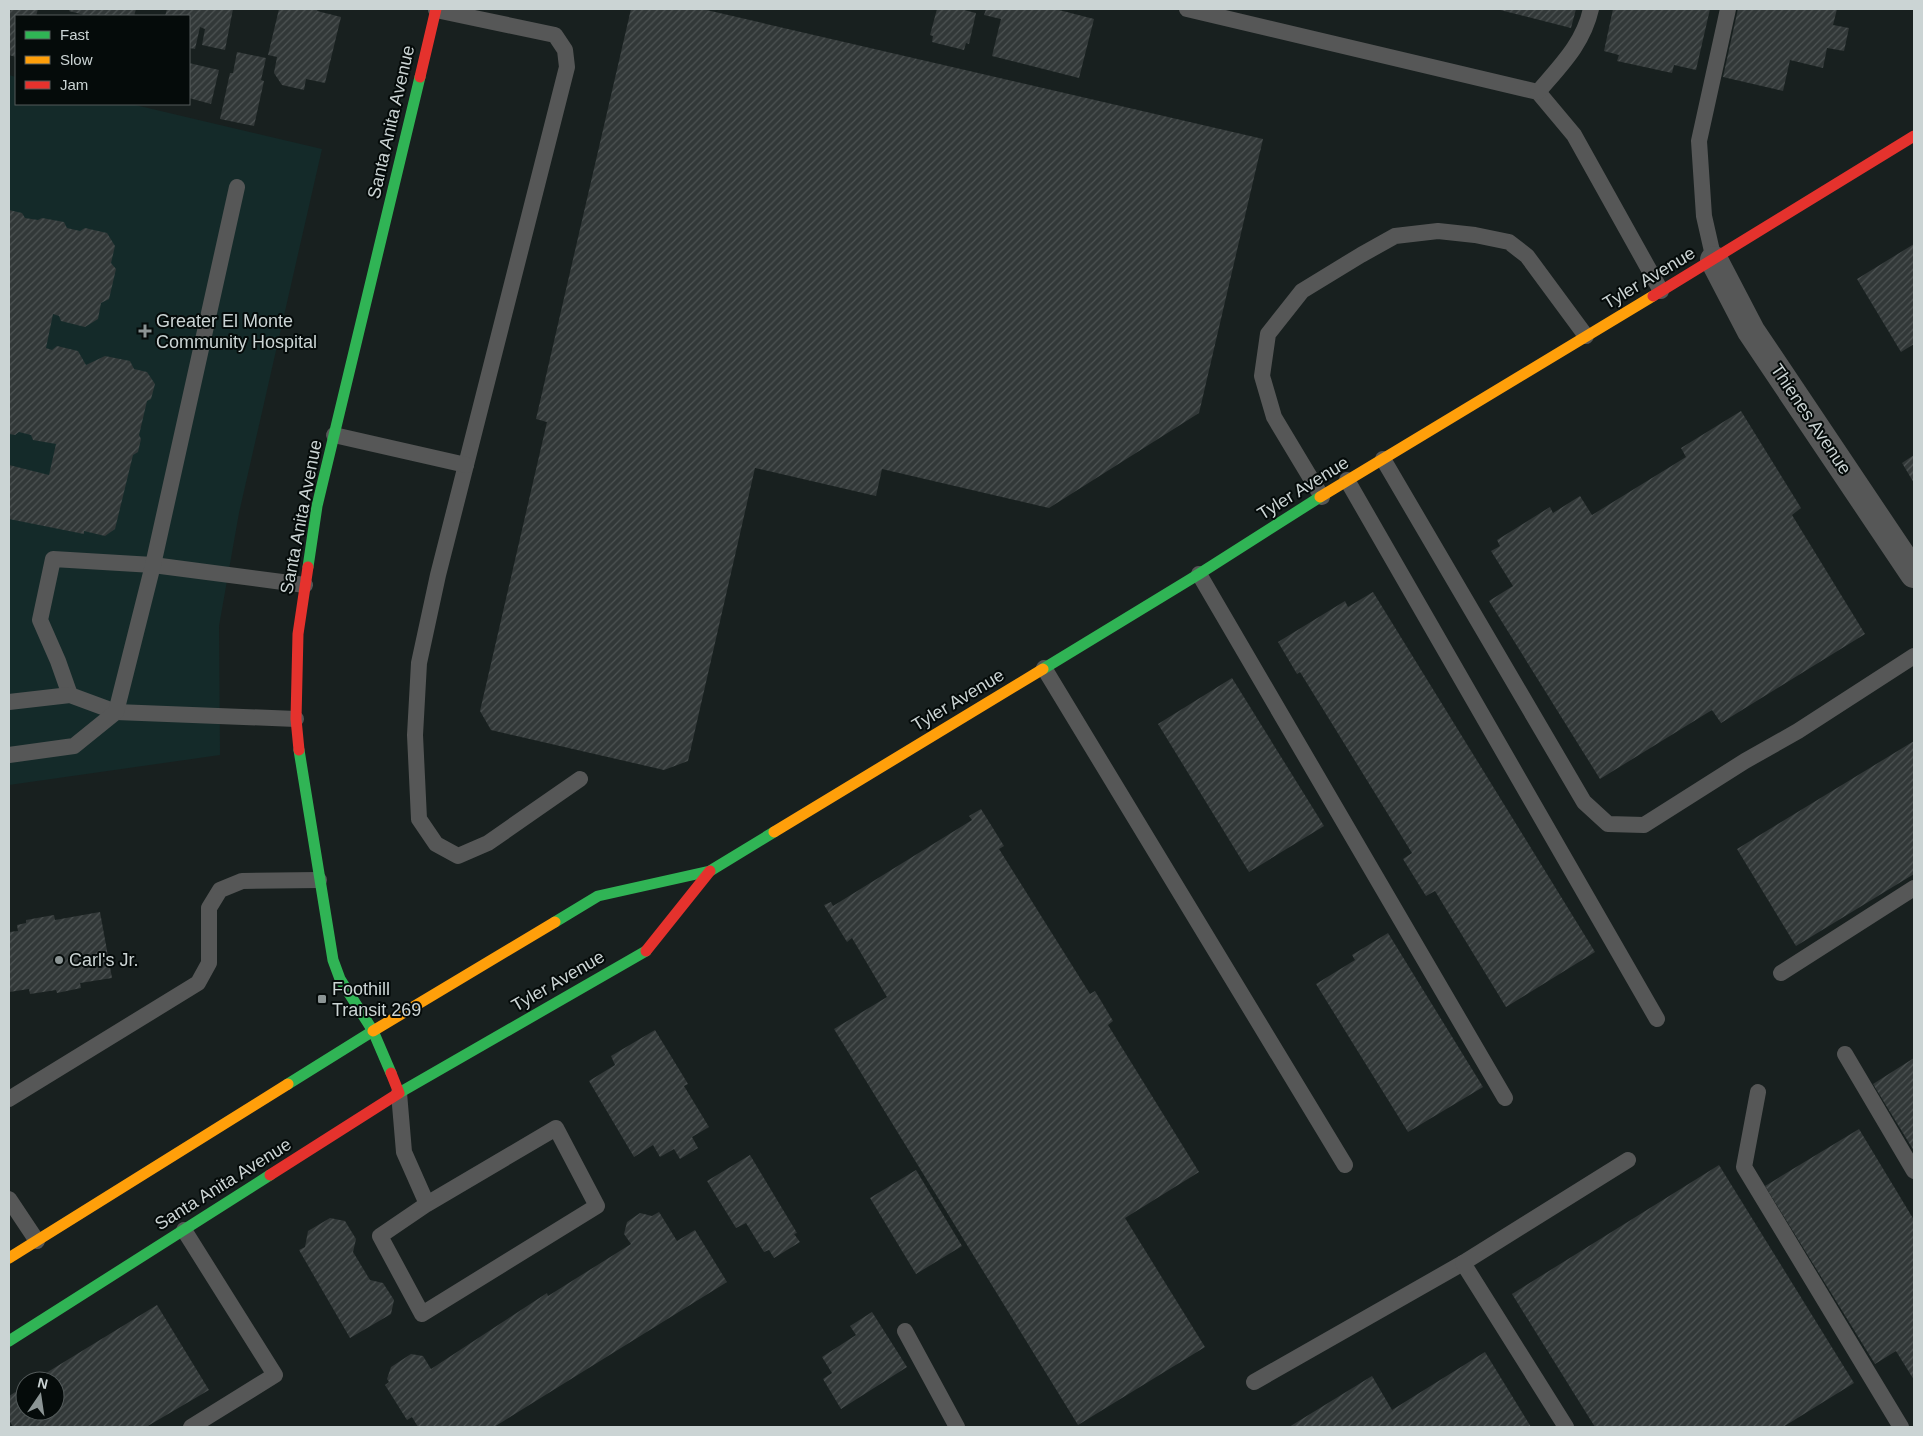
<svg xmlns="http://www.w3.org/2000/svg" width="1923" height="1436" font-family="Helvetica,sans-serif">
<defs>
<pattern id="building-hatch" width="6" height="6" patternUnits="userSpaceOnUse" patternTransform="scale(1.25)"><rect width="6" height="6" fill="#323838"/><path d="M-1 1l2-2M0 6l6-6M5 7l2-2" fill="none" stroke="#4e5454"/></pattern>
</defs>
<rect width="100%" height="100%" fill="#18201f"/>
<path fill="#142a29" d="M9,75l7,2v27h115l191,45 -83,364 -20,113 1,129 -211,30z"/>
<g fill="url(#building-hatch)">
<path d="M9,9h29l-2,7h-20v41l-7,-2z"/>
<path d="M70,9h66l-2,7h-46l-19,-5z"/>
<path d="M167,9h66l-8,41 -23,-5 3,-16 -5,-2 -5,22 -6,-1v-32h-24z"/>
<path d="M279,9h39l-1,2 24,6 -16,66 -19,-4 -2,11 -22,-5 -8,-12 3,-16 -9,-2z"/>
<path d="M631,9h71l561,130 -64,274 -150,95 -167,-39 -6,27 -121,-28 -67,293 -24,9 -173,-40 -11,-19 67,-289 -11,-3z"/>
<path d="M937,9h23l16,4 -7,31 -3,-1 -2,7 -32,-8 1,-6 -3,-1z"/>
<path d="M986,9h69l39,10 -15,59 -87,-22 9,-37 -17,-4z"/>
<path d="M1496,9h80l-5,19z"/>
<path d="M1613,9h97l-14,61 -22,-5 -2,8 -55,-12 2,-6 -15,-4z"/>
<path d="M1738,9h99l-4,16 16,3 -5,23 -17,-3 -4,20 -33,-8 -7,31 -60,-14z"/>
<path d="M237,52l29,6 -5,22 3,1 -10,45 -34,-7 10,-46h3z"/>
<path d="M189,63l30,7 -8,34 -22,-6z"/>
<path d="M9,210l13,3 3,5 13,2 4,-2 22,4 3,6 13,3 5,-3 22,5 8,13 -4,17 5,6 -7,30 -8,4 -3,16 -13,8 -24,-6 -2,-5 -6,-2 -7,34 6,2 5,-4 21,5 8,14 19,-9 25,5 4,8 13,3 8,12 -4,15 -4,2 -8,34 2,4 -3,13 -5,3 -18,74 -10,7 -21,-5v3l-75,-15v-54l40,10 7,-31 -23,-4 -2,-5 -12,-3 -4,3 -6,-1z"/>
<path d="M1914,244v100l-13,8 -44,-73z"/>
<path d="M1741,411l60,97 -9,7 73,119 -144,89 -9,-13 -112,69 -111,-178 24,-15 -22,-35 9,-5 -3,-6 53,-33 3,6 27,-17 12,19 94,-58 -5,-9z"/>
<path d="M1914,455v28l-12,-20z"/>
<path d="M1373,592l222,360 -89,55 -71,-116 -9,5 -23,-37 9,-6 -112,-181 -3,2 -19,-32 67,-41 3,6z"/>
<path d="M1232,678l92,148 -75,46 -91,-148z"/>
<path d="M1914,741v133l-118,72 -59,-97z"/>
<path d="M981,809l23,37 -5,3 91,145 5,-3 18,30 -5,4 91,147 -74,46 80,129 -127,78 -244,-396 53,-32 -35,-59 -5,4 -23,-37 7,-3 2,4 139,-86 -3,-4z"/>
<path d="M100,912l12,66 -32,5 1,5 -24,5 -1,-3 -26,4 -1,-5 -20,3v-60l9,-1 -1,-6 9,-2v-3l28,-5 1,5z"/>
<path d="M1388,933l95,154 -75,45 -92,-148 39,-24 -3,-5z"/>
<path d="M655,1030l33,54 -4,2 25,41 -17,10 6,11 -18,11 -6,-10 -14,8 -7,-12 -19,12 -45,-76 26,-16 -4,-9z"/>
<path d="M1914,1058v93l-41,-67z"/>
<path d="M1859,1129l55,91v160l-18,-29 -21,13 -110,-178z"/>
<path d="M750,1155l47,78 -3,1 6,8 -26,16 -5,-8 -5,2 -18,-29 -10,5 -29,-47z"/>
<path d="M1719,1165l135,218 -71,44h-188l-83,-133z"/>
<path d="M916,1170l46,76 -46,28 -46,-76z"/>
<path d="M659,1212l18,29 18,-11 32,52 -233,145h-76l-6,-10 -5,3 -22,-35 4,-3 -2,-3 4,-12 20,-13 12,2 8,13 116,-76 1,3 83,-52 -7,-10 3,-12 13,-9 12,3z"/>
<path d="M330,1218l15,3 11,18 -3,13 17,28 13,3 11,17 -3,14 -41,24 -51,-88 6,-3 3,-16z"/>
<path d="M157,1305l52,85 -63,37h-133l-4,-7v-24l16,-10v25h30v-30h-22z"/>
<path d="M872,1312l35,55 -66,42 -18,-30 9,-6 -10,-16 34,-22 -6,-9z"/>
<path d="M1485,1352l46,75h-242l83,-51 20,34z"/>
</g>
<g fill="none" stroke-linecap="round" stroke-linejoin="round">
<g stroke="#565757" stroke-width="16">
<path d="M1187,9l351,83 36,43 87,156"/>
<path d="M436,10l119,25 10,15 2,17 -129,508 -19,88 -4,72 4,84 17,25 22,12 30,-13 92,-64"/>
<path d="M1538,92c23,-27 45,-48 53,-83"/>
<path d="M1714,260l-10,-44 -5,-75 29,-132"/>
<path d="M334,435l132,30"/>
<path d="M1383,459l201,343 24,22 36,1 101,-64 53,-30 116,-75"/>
<path d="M1347,480l310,539"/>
<path d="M1322,497l-48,-80 -12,-41 6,-42 34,-43 59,-36 34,-19 43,-5 37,4 34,7 18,14 59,80"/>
<path d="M1199,574l306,524"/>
<path d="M1044,668l301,497"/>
<path d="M70,695l-12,-34 -18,-41 13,-61 100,6 152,20"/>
<path d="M9,702l61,-7 46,17 180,7"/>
<path d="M9,755l65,-9 42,-34 37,-147 84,-378"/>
<path d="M1781,973l133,-85"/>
<path d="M1845,1054l69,117"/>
<path d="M1758,1092l-14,75 157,260"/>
<path d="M399,1093l5,59 23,52 129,-76 41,78 -175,108 -42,-78 47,-32"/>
<path d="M9,1099l189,-116 11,-20v-55l11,-18 22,-9 77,-1"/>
<path d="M9,1199l28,42"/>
<path d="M184,1230l91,145 -84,52"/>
<path d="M905,1331l52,96"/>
<path d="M1254,1382l209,-119"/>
<path d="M1566,1427l-103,-164 165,-103"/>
</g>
<path stroke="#565757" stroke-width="28" d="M1714,260l37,71 163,243"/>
<g stroke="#30b455" stroke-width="11">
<path d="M308,567l9,-61 103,-429"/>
<path d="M1043,669l156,-95 121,-77"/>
<path d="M299,750l34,210 7,19 33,52 18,42"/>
<path d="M555,922l43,-26 112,-25 64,-39"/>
<path d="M288,1084l85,-53"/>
<path d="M399,1093l247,-142"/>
<path d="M9,1341l261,-166"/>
</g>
<g stroke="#ff9f0a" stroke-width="11">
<path d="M1320,497l333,-201"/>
<path d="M774,832l269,-163"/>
<path d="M373,1031l182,-109"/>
<path d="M9,1258l279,-174"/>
</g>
<g stroke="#e5322d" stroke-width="11">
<path d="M420,77l16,-68"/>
<path d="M1653,296l261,-160"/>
<path d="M299,750l-3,-31 2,-85 10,-67"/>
<path d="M646,951l64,-80"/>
<path d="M270,1175l129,-82 -8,-20"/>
</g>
</g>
<g fill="#8c9595" stroke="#050b0a" stroke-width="2">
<path d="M142.5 323.5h5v5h5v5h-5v5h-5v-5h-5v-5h5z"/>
<circle cx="59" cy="960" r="5"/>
<rect x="317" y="994" width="10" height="10" rx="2.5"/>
</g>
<g text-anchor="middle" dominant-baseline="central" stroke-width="4" stroke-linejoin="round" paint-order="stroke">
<g font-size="18" fill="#cbd4d4" stroke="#050b0a">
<text transform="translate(391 122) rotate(-77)">Santa Anita Avenue</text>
<text transform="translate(1649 278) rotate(-31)">Tyler Avenue</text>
<text transform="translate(1811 419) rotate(56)">Thienes Avenue</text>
<text transform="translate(1303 488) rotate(-32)">Tyler Avenue</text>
<text transform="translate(301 517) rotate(-79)">Santa Anita Avenue</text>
<text transform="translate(958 700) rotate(-31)">Tyler Avenue</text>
<text transform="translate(558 981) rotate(-30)">Tyler Avenue</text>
<text transform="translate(223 1184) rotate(-32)">Santa Anita Avenue</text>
</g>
<g font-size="18" fill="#cbd4d4" stroke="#050b0a" text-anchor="start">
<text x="156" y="321">Greater El Monte<tspan x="156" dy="21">Community Hospital</tspan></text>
<text x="69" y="960">Carl's Jr.</text>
<text x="332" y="989">Foothill<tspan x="332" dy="21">Transit 269</tspan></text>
</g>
</g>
<rect width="1923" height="1436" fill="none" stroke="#cbd4d4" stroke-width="20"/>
<rect x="15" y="15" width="175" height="90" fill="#050b0a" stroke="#545b5b"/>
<rect x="25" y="31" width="25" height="8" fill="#30b455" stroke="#545b5b"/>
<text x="60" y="40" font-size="15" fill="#cbd4d4">Fast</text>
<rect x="25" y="56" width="25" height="8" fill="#ff9f0a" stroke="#545b5b"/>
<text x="60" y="65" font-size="15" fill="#cbd4d4">Slow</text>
<rect x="25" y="81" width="25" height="8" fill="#e5322d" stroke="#545b5b"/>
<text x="60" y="90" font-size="15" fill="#cbd4d4">Jam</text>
<g transform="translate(40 1396) rotate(13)"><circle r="24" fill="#050b0a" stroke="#545b5b"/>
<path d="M0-4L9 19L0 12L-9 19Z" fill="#8c9595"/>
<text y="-8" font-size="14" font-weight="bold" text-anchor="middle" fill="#cbd4d4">N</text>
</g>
</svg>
